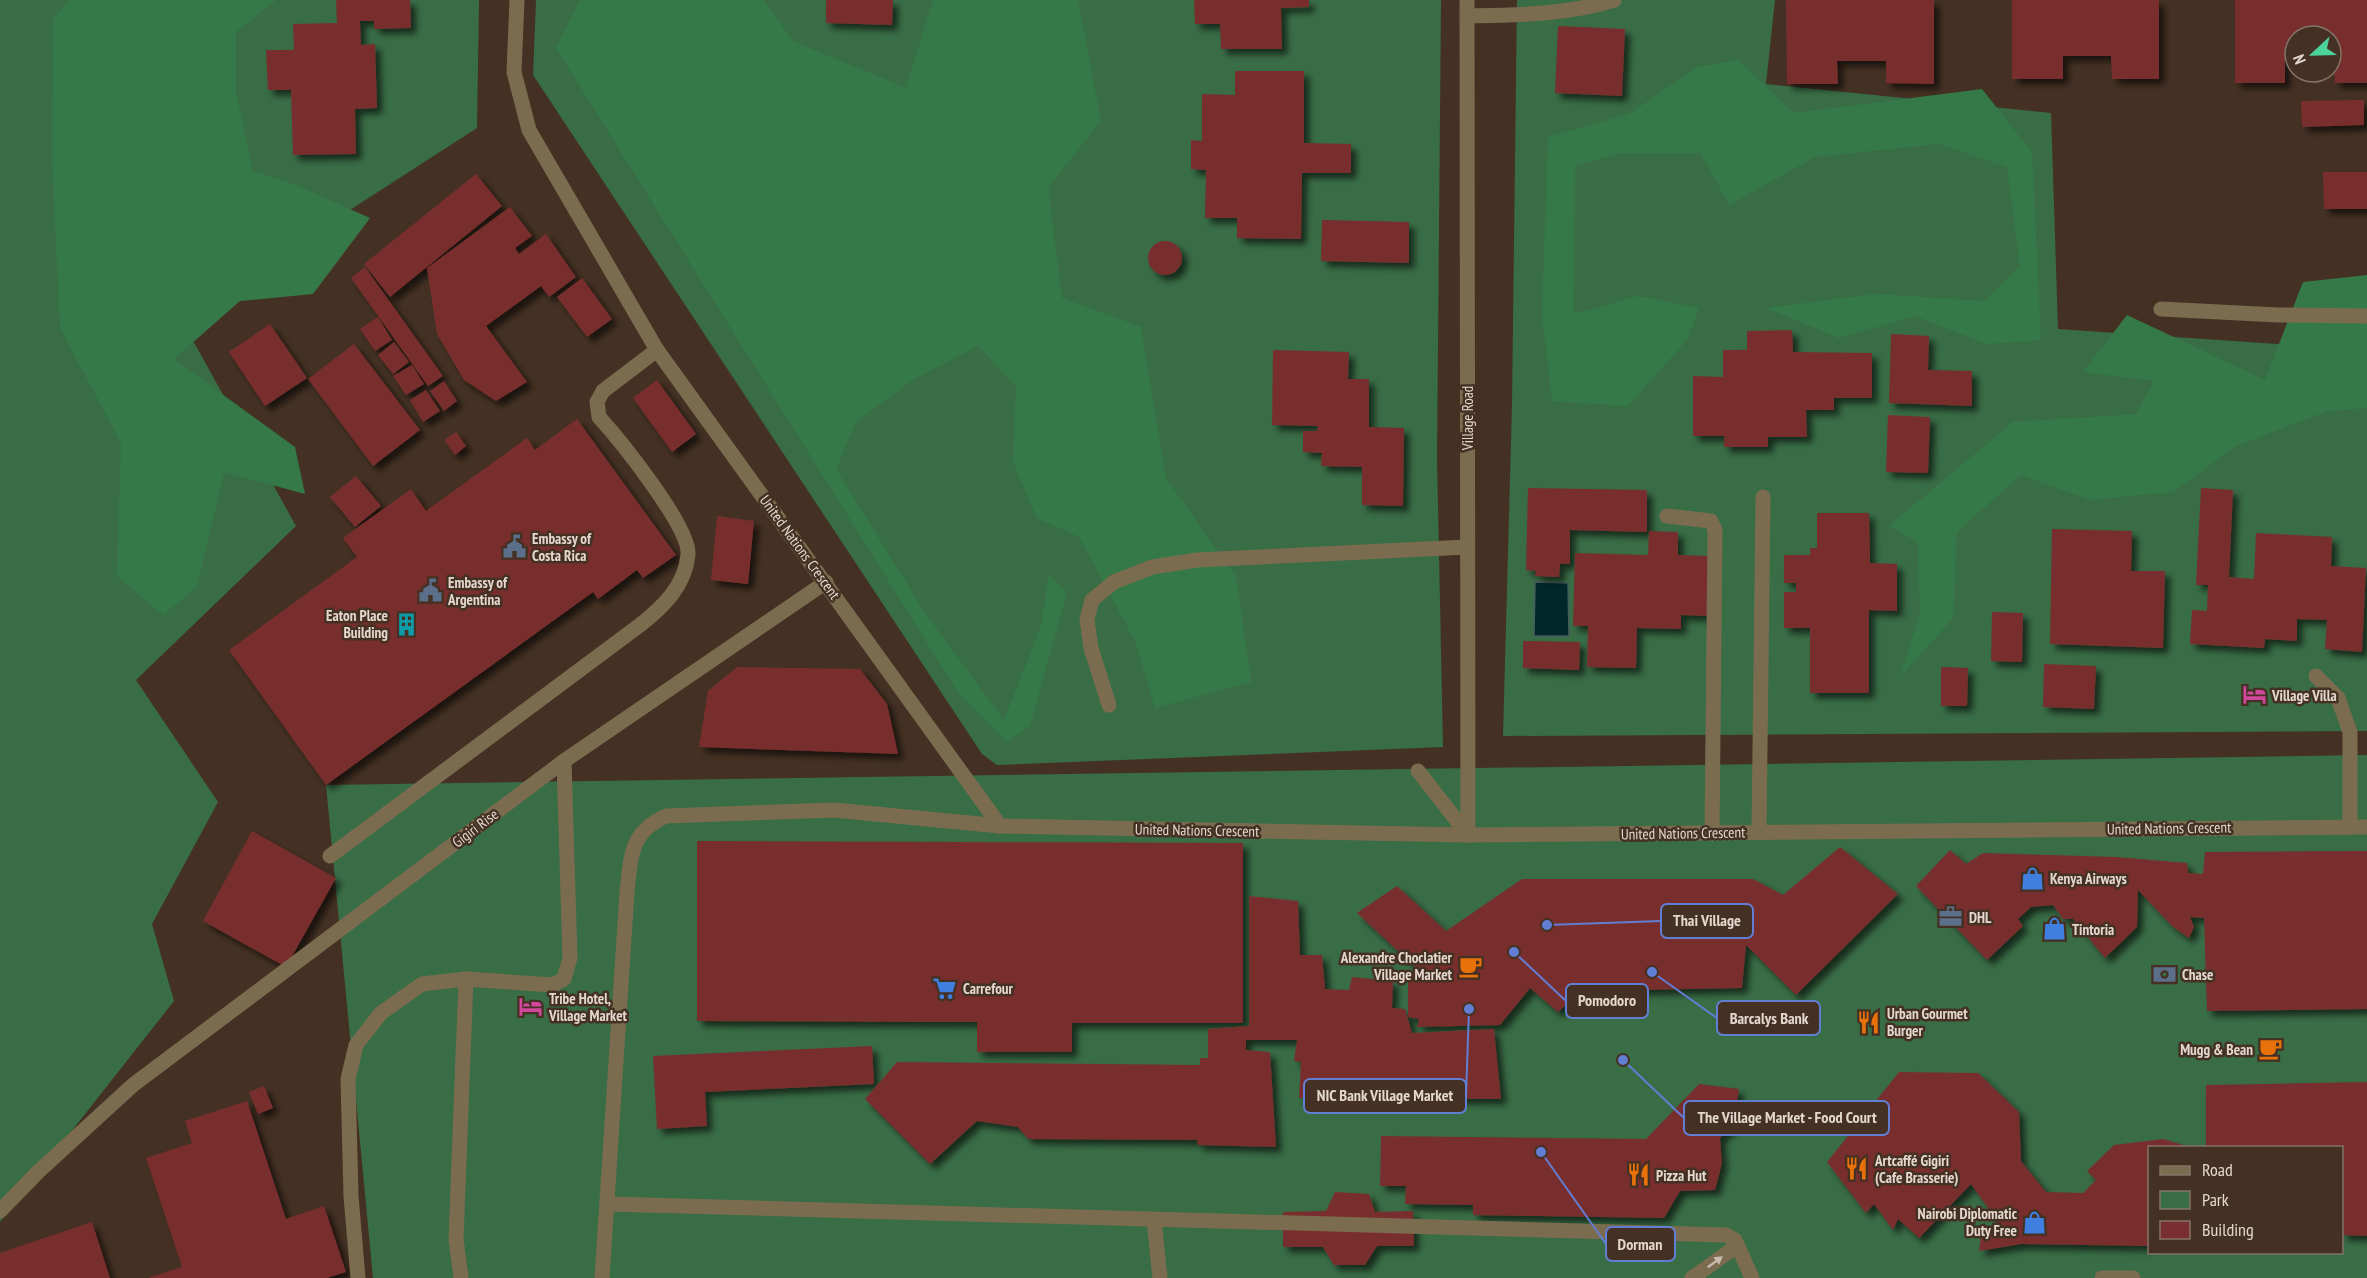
<svg xmlns="http://www.w3.org/2000/svg" width="2367" height="1278" font-family="'PT Sans Narrow',sans-serif">
<defs>
<filter id="shadow"><feDropShadow dx="5.5" dy="5.5" stdDeviation="3" flood-color="#0009"/></filter>
</defs>
<rect width="100%" height="100%" fill="#443123"/>
<g fill="#396d46" fill-rule="evenodd">
<path d="M0,0h479l-2,128 -296,191 115,207 -160,154 82,122 -66,122 22,77 -174,221z"/>
<path d="M536,0h905l-4,458 6,289 -446,18 -15,-11 -449,-679z"/>
<path d="M1517,0h258l-9,84 285,29 7,216 309,21v381l-864,5 9,-331z"/>
<path d="M2367,755v523h-1994l-47,-493zM2150,1148h192v104h-192z"/>
</g>
<g fill="#357948">
<path d="M70,0h206l-40,32v61l17,78 45,15 72,32 -57,76 -73,7 -66,58 121,88 10,47 -81,-22 -27,115 -34,28 -46,-39 4,-133 -61,-115 -8,-171 1,-138z"/>
<path d="M580,0h184l29,41 113,47 27,-88h145l23,121 -53,67 14,110 79,29 25,151 70,99 15,105 -96,26 -19,-65 -57,-106 -42,-19 -24,-56 3,-76 -38,-40 -64,33 -58,43 -20,47 89,144 79,107 37,-94 8,-51 18,17 -37,134 -23,16 -48,-48 -403,-646z"/>
<path d="M1738,60l56,53 188,-24 50,63 9,188 -54,4 -72,-28 -76,22 -72,-30 109,-14 108,7 36,-35 -13,-99 -68,-23 -124,13 -86,48 -28,-52h-81l-45,13 -1,148 64,-18 61,12 -12,32 -59,66 -76,-5 -10,-87 6,-177 81,-23 69,-47z"/>
<path d="M2367,275v133l-39,3 -92,35 -63,46 -83,8 -69,-25 -64,57 -4,86 -53,59 20,-64 -2,-71 -29,-16 124,-104 123,-8 18,-33 -71,-9 44,-57 138,65 38,-98z"/>
</g>
<path fill="#01272b" stroke="#455c5c" stroke-width="1.5" d="M1535,582l33,1 1,53h-35z"/>
<g fill="#792f2f" filter="url(#shadow)">
<path d="M336,0h74l1,28 -37,1v-8h-14l1,24 14,-1 2,64 -22,1 1,45 -63,1 -2,-65h-23l-2,-40h28l-1,-26 44,-1z"/>
<path d="M826,0h67l-1,25 -66,-2z"/>
<path d="M1194,0h115v7l-28,1 1,41h-61l-1,-25h-25z"/>
<path d="M1786,0h148v84l-48,-1v-22h-49l1,23h-51z"/>
<path d="M2012,0h147v79h-47l-1,-23h-48v23h-51z"/>
<path d="M2235,0h132v83h-32l-4,-47h-36v24h-10v23h-50z"/>
<path d="M1558,26l67,3 -3,67 -67,-3z"/>
<path d="M1235,71h69v72l47,1v29h-49l-1,66 -64,-1v-20h-32l1,-48 -15,-1v-29l11,1v-47l33,1z"/>
<path d="M2364,100v25l-62,2 -1,-26z"/>
<path d="M2323,172h44v37h-43z"/>
<path d="M476,174l26,32 -112,91 -26,-33z"/>
<path d="M510,207l22,29 -17,12 4,6 27,-20 30,43 -27,20 -8,-11 -55,40 41,56 -31,19 -32,-21 -27,-46 -10,-66z"/>
<path d="M1322,220l87,2v41l-88,-2z"/>
<circle cx="1165" cy="258" r="17"/>
<path d="M365,267l78,109 -15,10 -77,-108z"/>
<path d="M582,278l30,41 -25,18 -30,-40z"/>
<path d="M378,317l14,23 -17,11 -15,-22z"/>
<path d="M270,324l37,54 -42,28 -36,-54z"/>
<path d="M1792,330l1,22 79,1v45h-38v12h-28l1,27h-39v10h-44v-11h-31v-60l30,1v-27h24v-19z"/>
<path d="M1891,334l38,2 -1,34 44,1v35l-83,-3z"/>
<path d="M394,342l15,20 -16,12 -15,-19z"/>
<path d="M354,344l66,86 -47,36 -65,-87z"/>
<path d="M1273,350l76,2 -1,27h21v48l35,1 -1,78 -41,-1v-38l-41,-1 1,-13 -19,-1v-21h14l1,-5 -46,-1z"/>
<path d="M412,365l12,19 -18,11 -13,-19z"/>
<path d="M657,380l39,54 -24,18 -39,-54z"/>
<path d="M444,381l13,20 -13,10 -14,-20z"/>
<path d="M426,390l14,21 -17,11 -13,-22z"/>
<path d="M1888,415l42,2 -2,56 -42,-1z"/>
<path d="M577,419l99,136 -33,23 -6,-8 -39,29 -5,-7 -267,193 -97,-135 128,-93 -14,-19 68,-49 15,22 101,-73 8,12z"/>
<path d="M456,432l10,14 -11,9 -11,-15z"/>
<path d="M356,476l25,30 -26,21 -25,-30z"/>
<path d="M1528,488l119,2v42l-77,-2v34h-10l-1,13 -24,-1 1,-5 -10,-1z"/>
<path d="M2201,488l32,2 -4,87 25,2 2,-46 76,4 -1,29 35,2 -4,84 -37,-3 2,-29 -30,-1v22l-32,-2 -1,9 -74,-4 2,-34 15,1 1,-26h-12z"/>
<path d="M1817,513h52l1,50 27,1v47l-28,-1v83h-59v-65h-26v-36h12v-9h-12v-28h26v-7h7z"/>
<path d="M717,516l37,5 -6,63 -37,-4z"/>
<path d="M2052,529l80,2 -1,40h34l-2,77 -113,-4z"/>
<path d="M1649,531l29,1v23l32,1 -1,60 -28,-1v14l-44,-1 -1,40 -49,-1 1,-41h-15l2,-73 73,2z"/>
<path d="M1992,612l31,1 -1,49 -31,-1z"/>
<path d="M1523,641l57,1 -1,28 -56,-2z"/>
<path d="M2044,664l52,2 -2,43 -51,-2z"/>
<path d="M737,667l123,2 27,35 11,50 -199,-7 9,-56z"/>
<path d="M1941,667l27,1 -1,38h-26z"/>
<path d="M252,831l84,47 -50,89 -83,-46z"/>
<path d="M697,841l546,2v180h-171v29h-95v-30l-280,-1z"/>
<path d="M1840,847l58,47 -102,101 -50,-50 -4,43 -161,3 -23,21 -28,-24 -30,37 -83,2 2,-8 -11,-2v-35l18,-9 -12,-7 -57,-53 40,-27 49,45 76,-52h231l30,16z"/>
<path d="M1950,850l16,14 17,-11 133,4 71,6 1,10 15,1 2,-22 162,-1v158l-160,2 -3,-93 -14,-1 4,10 -5,11 -16,-11 -35,-37 -1,37 -32,31 -32,-39h-10l-10,-14 -22,2 -13,12 5,7 -36,34 -71,-74z"/>
<path d="M1249,896l49,5 2,54h22l3,34 24,1 3,-13 41,4 -1,27 13,1 7,24 82,-4 7,70 -202,-1 2,-36 -7,-1 3,-21h-51v10l24,2 6,95 -78,-2 -1,-5 -169,-1 -10,-12 -41,-6 -47,43 -65,-65 32,-37 303,3v-7h8v-29l41,-3z"/>
<path d="M872,1046l2,38 -169,8 2,34 -50,3 -4,-73z"/>
<path d="M1899,1072l79,1 41,39 2,49 25,31 37,1 13,-13 -9,-9 27,-26 49,-6 27,8 -40,1v98l-129,-2 -42,7 2,-14 17,-15 -27,-38 -52,54 -21,-19 -5,11 -19,-26 -8,9 -39,-51z"/>
<path d="M2367,1082v154l-25,-1v-87h-136v-63z"/>
<path d="M1699,1084l40,5 -6,37 -13,12 2,25 -7,27 -35,1 -16,27 -191,-3v-10l-68,-1 1,-18h-26l1,-50 265,3z"/>
<path d="M264,1086l9,22 -15,6 -9,-22z"/>
<path d="M247,1101l39,118 38,-13 22,66 -19,6h-179l34,-11 -36,-109 46,-15 -7,-22z"/>
<path d="M1335,1192l34,2 6,18 38,-1 1,35h-37l-12,19h-31l-11,-18h-40v-35l43,-1z"/>
<path d="M92,1222l18,56h-110v-25z"/>
</g>
<g fill="none" stroke-linecap="round" stroke-linejoin="round">
<g stroke="#7c6c4f" stroke-width="15">
<path d="M517,0l-3,72 15,58 128,220 343,476 468,9 899,-8"/>
<path d="M1467,0l1,835"/>
<path d="M1467,16c49,-1 100,-1 147,-16"/>
<path d="M2161,309l117,6 89,1"/>
<path d="M1667,516l44,5 4,9 -3,303"/>
<path d="M2316,676l22,22 12,34v95"/>
<path d="M1109,705l-18,-57 -4,-28 5,-20 22,-18 38,-15 45,-7 270,-13"/>
<path d="M1418,771l50,64"/>
<path d="M1759,832l4,-335"/>
<path d="M330,856l310,-231c23,-18 45,-39 48,-70 3,-27 -69,-116 -89,-138l-2,-15 6,-11 54,-41"/>
<path d="M607,1204l1119,31 9,5 17,38"/>
<path d="M0,1211l39,-40 94,-86 431,-324 262,-179"/>
<path d="M1154,1220l6,58"/>
<path d="M358,1278l-7,-82 -3,-117 8,-34 25,-32 41,-29 44,-5"/>
<path d="M461,1278l-5,-39 10,-260 87,6 11,-6 6,-21 -6,-197"/>
<path d="M602,1278l25,-386c4,-36 3,-60 39,-76l168,-6 166,16"/>
<path d="M1692,1278l45,-32"/>
<path d="M2102,1278h31"/>
</g>
</g>
<defs><path id="oneway-solid" d="M-6-.8H1V-3.2L6.5 0L1 3.2V.8H-6Z" transform="scale(1.5)"/></defs>
<use fill="#c9bcae" href="#oneway-solid" transform="translate(1715 1262) rotate(-36)"/>
<defs>
<symbol id="civic-bare" viewBox="-9 -9 18 18"><path d="M-.6-6.5H3V-4.5H.6V-3L4-1V1h2V6H-6V1h2V-1L-.6-3ZM-1.2 2.5V6h2.4V2.5Z" fill="#5c6f8a" stroke="#443123" stroke-width="2.5" paint-order="stroke"/></symbol>
<symbol id="building-bare" viewBox="-9 -9 18 18"><path d="M-4-6H4V6H1V3H-1V6H-4ZM-2.5-4.3h1.7v1.8h-1.7ZM.8-4.3h1.7v1.8H.8ZM-2.5-1h1.7V.8h-1.7ZM.8-1h1.7V.8H.8Z" fill="#0f9aa8" stroke="#443123" stroke-width="2.5" paint-order="stroke"/></symbol>
<symbol id="hotel-bare" viewBox="-9 -9 18 18"><path d="M-6-4.5h1.5V1H6V5H4.5V3h-9V5H-6ZM-4 0a1.8 1.8 0 1 1 3.6 0ZM.5 0V-2.5h3Q6-2.5 6 0Z" fill="#d1479c" stroke="#443123" stroke-width="2.5" paint-order="stroke"/></symbol>
<symbol id="shop-bare" viewBox="-9 -9 18 18"><path d="M-5-2.5h2.3a2.7 3.5 0 0 1 5.4 0H5L5.5 6h-11ZM-1.5-2.5h3a1.5 2.3 0 0 0-3 0Z" fill="#3f7fe0" stroke="#443123" stroke-width="2.5" paint-order="stroke"/></symbol>
<symbol id="office-bare" viewBox="-9 -9 18 18"><path d="M-6-3h4V-5.5h4V-3h4V5H-6ZM-1-4.5V-3h2v-1.5ZM-6 0V1H6V0Z" fill="#5c6f8a" stroke="#443123" stroke-width="2.5" paint-order="stroke"/></symbol>
<symbol id="cafe-bare" viewBox="-9 -9 18 18"><path d="M-5.5-4.5H6V0H3Q3 3.5 0 3.5H-2.5Q-5.5 3.5-5.5 0ZM3-3.2v2h1.7v-2ZM-6 4.5H4V6H-6Z" fill="#e8710a" stroke="#443123" stroke-width="2.5" paint-order="stroke"/></symbol>
<symbol id="bank-bare" viewBox="-9 -9 18 18"><path d="M-6-4H6V4H-6ZM0-2.3a2.3 2.3 0 1 0 0 4.6a2.3 2.3 0 1 0 0-4.6Z" fill="#5c6f8a" stroke="#443123" stroke-width="2.5" paint-order="stroke"/></symbol>
<symbol id="supermarket-bare" viewBox="-9 -9 18 18"><path d="M-6-5.5h2.5l.6 2H6L4.5 2H-2.5L-4.4-4H-6ZM-1.5 3.2a1.3 1.3 0 1 0 .1 0ZM3 3.2a1.3 1.3 0 1 0 .1 0Z" fill="#3f7fe0" stroke="#443123" stroke-width="2.5" paint-order="stroke"/></symbol>
<symbol id="restaurant-bare" viewBox="-9 -9 18 18"><path d="M-5-6h1v4h1v-4h1v4h1v-4h1v5L-1.5 .5V6h-2V.5L-5-1ZM5-6V6H3V1.5H1.5Q1.5-4 5-6Z" fill="#e8710a" stroke="#443123" stroke-width="2.5" paint-order="stroke"/></symbol>
</defs>
<g fill-rule="evenodd">
<use href="#civic-bare" x="498" y="530" width="33" height="33"/>
<use href="#civic-bare" x="414" y="574" width="33" height="33"/>
<use href="#building-bare" x="390" y="608" width="33" height="33"/>
<use href="#hotel-bare" x="2238" y="678" width="33" height="33"/>
<use href="#shop-bare" x="2016" y="862" width="33" height="33"/>
<use href="#office-bare" x="1934" y="900" width="33" height="33"/>
<use href="#shop-bare" x="2038" y="912" width="33" height="33"/>
<use href="#cafe-bare" x="1454" y="950" width="33" height="33"/>
<use href="#bank-bare" x="2148" y="958" width="33" height="33"/>
<use href="#supermarket-bare" x="928" y="972" width="33" height="33"/>
<use href="#hotel-bare" x="514" y="990" width="33" height="33"/>
<use href="#restaurant-bare" x="1852" y="1006" width="33" height="33"/>
<use href="#cafe-bare" x="2254" y="1032" width="33" height="33"/>
<use href="#restaurant-bare" x="1840" y="1152" width="33" height="33"/>
<use href="#restaurant-bare" x="1622" y="1158" width="33" height="33"/>
<use href="#shop-bare" x="2018" y="1206" width="33" height="33"/>
</g>
<g text-anchor="middle" dominant-baseline="central" stroke-width="5" stroke-linejoin="round" paint-order="stroke">
<g font-size="15" fill="#e3d7ce" stroke="#443123">
<text transform="translate(1467 418) rotate(-90)">Village Road</text>
<text transform="translate(800 547) rotate(54)">United Nations Crescent</text>
<text transform="translate(475 828) rotate(-37)">Gigiri Rise</text>
<text transform="translate(2169 828) rotate(-1)">United Nations Crescent</text>
<text transform="translate(1197 830) rotate(1)">United Nations Crescent</text>
<text transform="translate(1683 833) rotate(-1)">United Nations Crescent</text>
</g>
<g font-size="15" font-weight="bold" fill="#e3d7ce" stroke="#443123" text-anchor="start">
<text x="532" y="538">Embassy of<tspan x="532" dy="17">Costa Rica</tspan></text>
<text x="448" y="582">Embassy of<tspan x="448" dy="17">Argentina</tspan></text>
<text x="388" y="615" text-anchor="end">Eaton Place<tspan x="388" dy="17">Building</tspan></text>
<text x="2272" y="695">Village Villa</text>
<text x="2050" y="878">Kenya Airways</text>
<text x="1969" y="917">DHL</text>
<text x="2072" y="929">Tintoria</text>
<text x="1452" y="957" text-anchor="end">Alexandre Choclatier<tspan x="1452" dy="17">Village Market</tspan></text>
<text x="2182" y="974">Chase</text>
<text x="963" y="988">Carrefour</text>
<text x="549" y="998">Tribe Hotel,<tspan x="549" dy="17">Village Market</tspan></text>
<text x="1887" y="1013">Urban Gourmet<tspan x="1887" dy="17">Burger</tspan></text>
<text x="2253" y="1049" text-anchor="end">Mugg &amp; Bean</text>
<text x="1875" y="1160">Artcaffé Gigiri<tspan x="1875" dy="17">(Cafe Brasserie)</tspan></text>
<text x="1656" y="1175">Pizza Hut</text>
<text x="2017" y="1213" text-anchor="end">Nairobi Diplomatic<tspan x="2017" dy="17">Duty Free</tspan></text>
</g>
</g>
<path fill="none" stroke="#627ed4" stroke-width="2" d="M1547 925L1661 921M1514 952L1566 1001M1652 972L1717 1018M1469 1009L1466 1096M1623 1060L1684 1118M1541 1152L1606 1244"/>
<g fill="#627ed4" stroke="#443123" stroke-width="2">
<circle cx="1547" cy="925" r="6"/>
<circle cx="1514" cy="952" r="6"/>
<circle cx="1652" cy="972" r="6"/>
<circle cx="1469" cy="1009" r="6"/>
<circle cx="1623" cy="1060" r="6"/>
<circle cx="1541" cy="1152" r="6"/>
</g>
<g fill="#443123" stroke="#627ed4" stroke-width="2">
<rect x="1661" y="904" width="92" height="34" rx="6"/>
<rect x="1566" y="984" width="82" height="34" rx="6"/>
<rect x="1717" y="1001" width="103" height="34" rx="6"/>
<rect x="1304" y="1079" width="162" height="34" rx="6"/>
<rect x="1684" y="1101" width="205" height="34" rx="6"/>
<rect x="1606" y="1227" width="69" height="34" rx="6"/>
</g>
<g font-size="16" text-anchor="middle" font-weight="bold" fill="#e3d7ce">
<text x="1707" y="926">Thai Village</text>
<text x="1607" y="1006">Pomodoro</text>
<text x="1769" y="1024">Barcalys Bank</text>
<text x="1385" y="1101">NIC Bank Village Market</text>
<text x="1787" y="1123">The Village Market - Food Court</text>
<text x="1640" y="1250">Dorman</text>
</g>
<rect x="2148" y="1146" width="195" height="108" fill="#443123" stroke="#847367" stroke-width="1.5"/>
<rect x="2160" y="1166" width="30" height="9" fill="#7c6c4f" stroke="#847367" stroke-width="1.5"/>
<text x="2202" y="1176" font-size="18" fill="#e3d7ce">Road</text>
<rect x="2160" y="1191" width="30" height="18" fill="#396d46" stroke="#847367" stroke-width="1.5"/>
<text x="2202" y="1206" font-size="18" fill="#e3d7ce">Park</text>
<rect x="2160" y="1221" width="30" height="18" fill="#792f2f" stroke="#847367" stroke-width="1.5"/>
<text x="2202" y="1236" font-size="18" fill="#e3d7ce">Building</text>
<g transform="translate(2313 54) rotate(248)"><circle r="28" fill="#443123" stroke="#847367" stroke-width="1.5"/>
<path d="M0-4.5L10 22L0 15L-10 22Z" fill="#4cd39b"/>
<text y="-9" font-size="16" font-weight="bold" text-anchor="middle" fill="#e3d7ce">N</text>
</g>
</svg>
